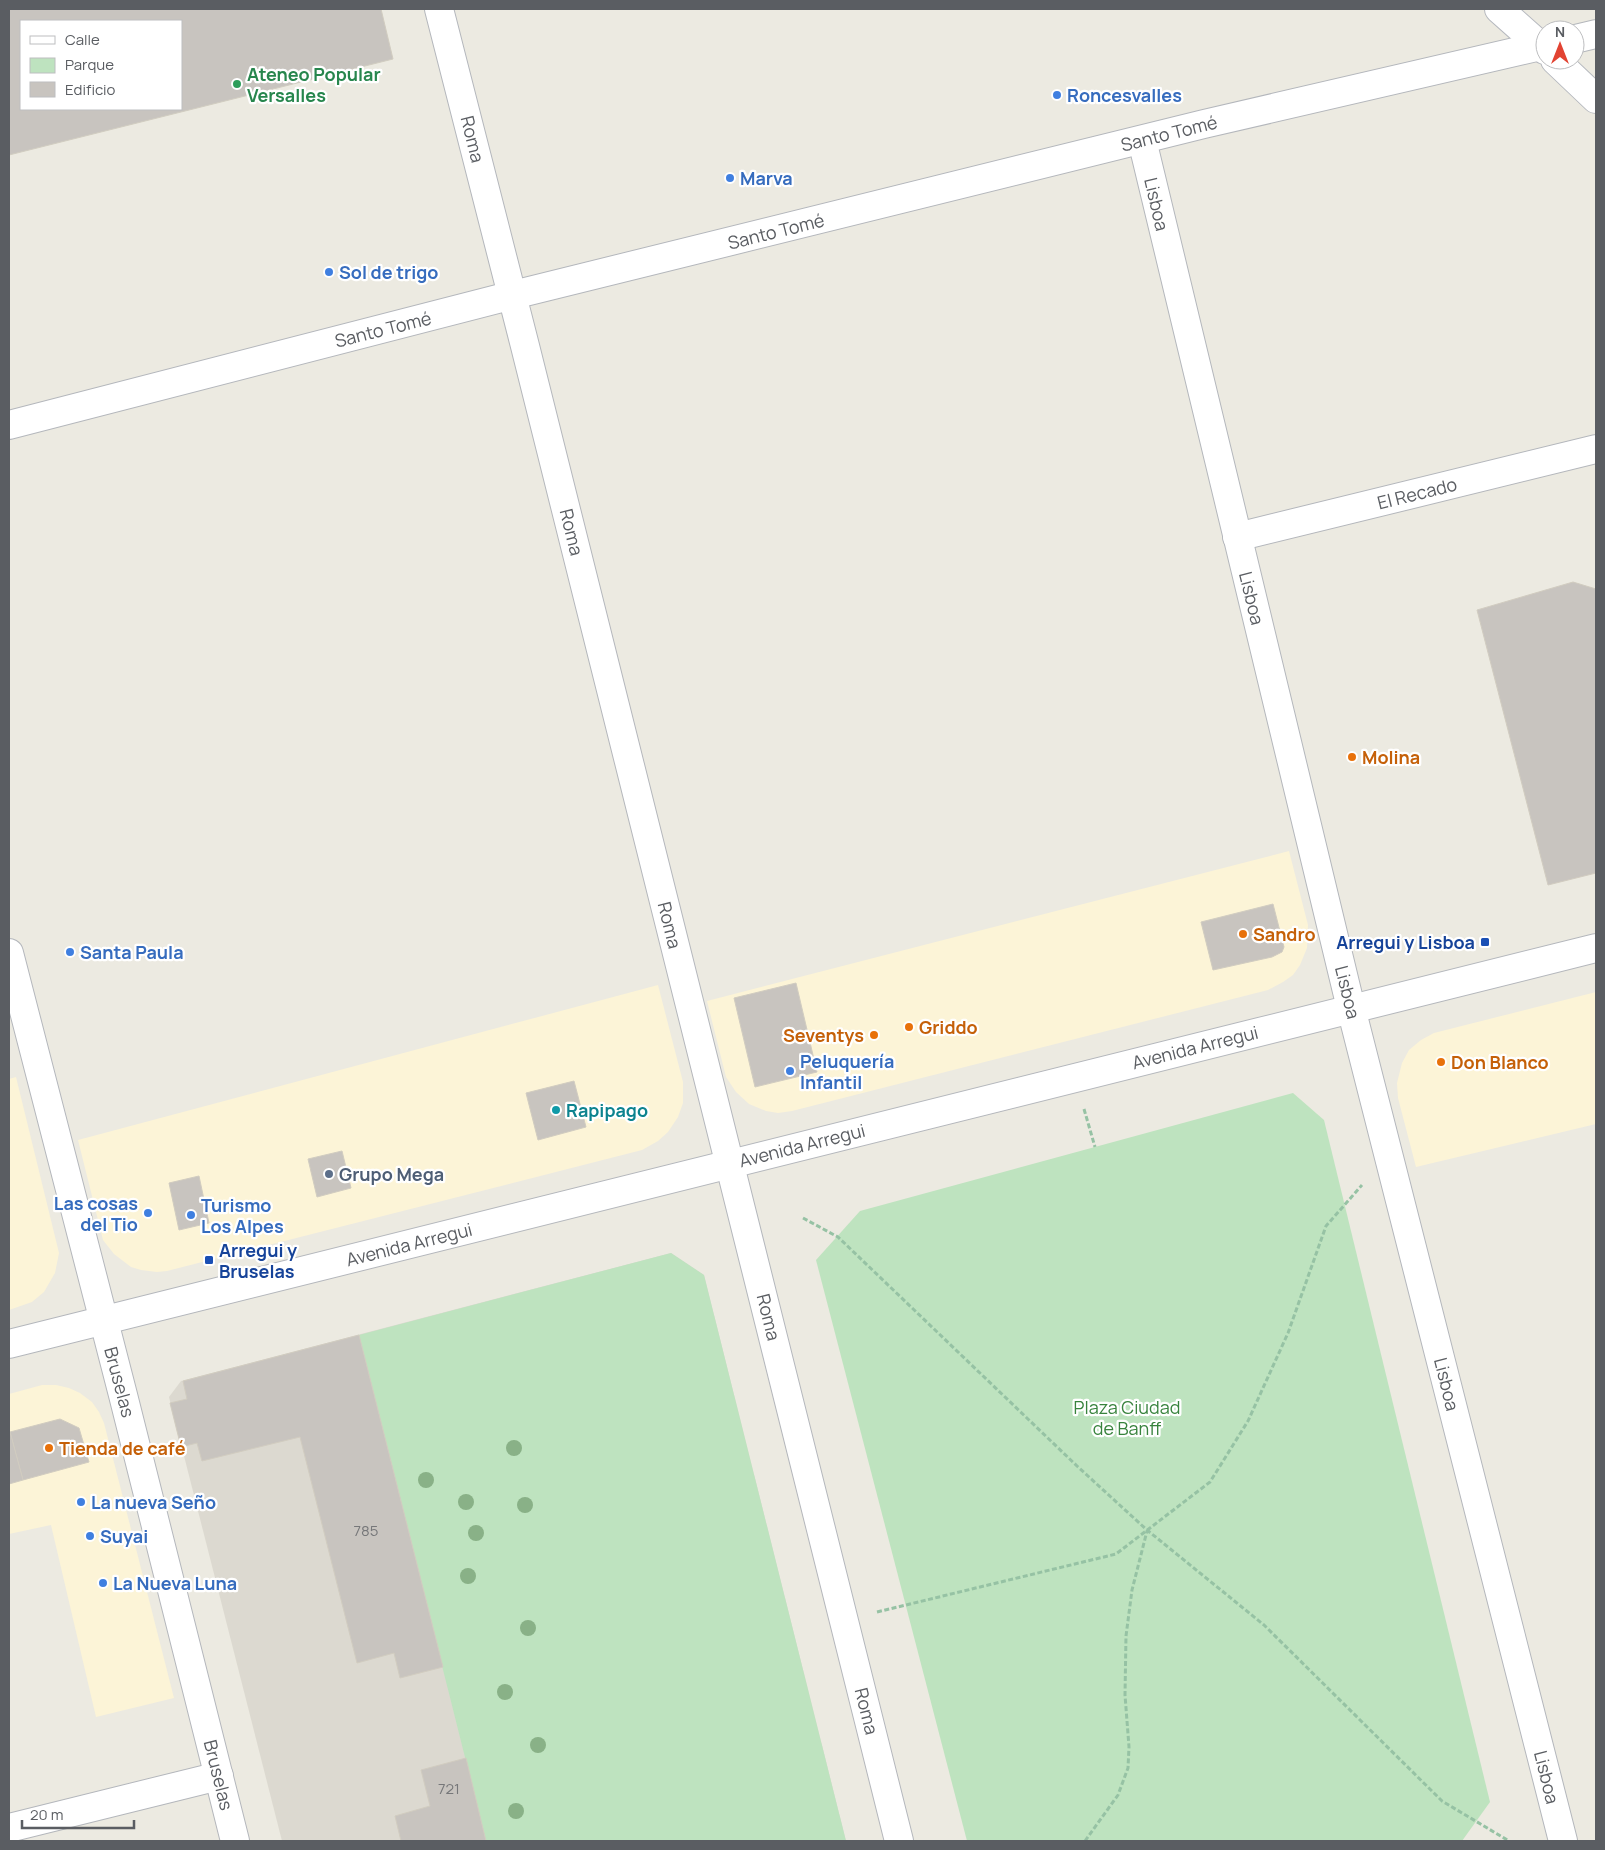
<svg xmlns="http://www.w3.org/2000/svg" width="1605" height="1850" font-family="Manrope,sans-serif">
<rect width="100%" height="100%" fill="#eceae1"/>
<g fill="#fcf4d7">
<path d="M1289,851l19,74 -1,23 -7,17 -7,10 -10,7 -15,8 -476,121 -14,2 -12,-2 -17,-7 -13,-12 -10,-15 -19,-76z"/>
<path d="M658,985l25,97v21l-5,14 -10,15 -10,9 -16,9 -475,121 -10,1 -16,-2 -10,-3 -17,-13 -11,-14 -25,-100z"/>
<path d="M1596,992v132l-180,43 -18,-69 -1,-15 5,-20 7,-13 12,-10 13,-7z"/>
<path d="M16,1077l43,176 -4,20 -11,19 -12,10 -23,8v-231z"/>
<path d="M42,1385h14l13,3 11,5 12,9 7,10 5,11 70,275 -78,19 -45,-192 -42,9v-140z"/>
</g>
<path fill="#dcd9d0" d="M671,1253l33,22 142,566h-564l-113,-444 12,-16z"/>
<g fill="#bee3bf">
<path d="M1293,1093l31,27 166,682 -28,39h-495l-151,-581 44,-49z"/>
<path d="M671,1253l33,22 142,566h-360l-127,-506z"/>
</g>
<g fill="#c8c4bf" stroke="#d1ccc0" fill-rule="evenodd">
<path d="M9,9h372l12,50 -384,96zM21,21h160v88h-160z"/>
<path d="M1573,582l23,7v284l-48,12 -71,-275z"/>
<path d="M1273,904l11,43 -2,5 -10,5 -59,13 -12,-48z"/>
<path d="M796,983l21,89 -62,15 -21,-89z"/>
<path d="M574,1081l12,46 -48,13 -12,-47z"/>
<path d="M342,1151l9,37 -34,9 -9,-38z"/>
<path d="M199,1176l10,47 -30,7 -10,-47z"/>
<path d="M359,1335l84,332 -43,11 -6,-25 -37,10 -57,-226 -98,24 -5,-18 -16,4 -11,-44 17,-4 -4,-18z"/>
<path d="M60,1419l19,9 10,34 -66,18 -13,-48z"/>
<path d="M9,1432h1l13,48 -14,4z"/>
<path d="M466,1758l20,83h-85l-6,-25 35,-10 -9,-36z"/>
</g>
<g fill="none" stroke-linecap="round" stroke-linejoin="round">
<defs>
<g id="street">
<path d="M439,9l86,337 374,1495"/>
<path d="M1575,39l21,-5"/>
<path d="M1142,140l209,868 212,833"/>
<path d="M9,425l504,-130 691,-171 341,-79"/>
<path d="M1237,537l359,-88"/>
<path d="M9,953l114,442 112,446"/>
<path d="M9,1344l1587,-396"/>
<path d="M9,1828l210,-52"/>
</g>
<g id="secondary">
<path d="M1499,9l46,41"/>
<path d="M1555,60l41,39"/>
</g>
</defs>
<use href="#street" stroke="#b4b7bc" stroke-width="30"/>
<use href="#secondary" stroke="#b5b8be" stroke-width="30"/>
<g stroke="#96c2a4" stroke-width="3" stroke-dasharray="5 2.5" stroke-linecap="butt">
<path d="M1084,1109l11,38"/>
<path d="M803,1218l35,19 239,229 70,64 117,95 178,176 67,40"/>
<path d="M877,1612l239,-58 94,-72 38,-61 40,-88 38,-107 36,-41"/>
<path d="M1085,1841l33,-46 10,-27 1,-21 -4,-52 1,-59 6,-46 15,-59"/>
</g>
<use href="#street" stroke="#fff" stroke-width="28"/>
<use href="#secondary" stroke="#fff" stroke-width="28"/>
</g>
<g fill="#89b187">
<circle cx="514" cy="1448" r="8"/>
<circle cx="426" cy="1480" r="8"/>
<circle cx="466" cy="1502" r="8"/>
<circle cx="525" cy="1505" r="8"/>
<circle cx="476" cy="1533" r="8"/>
<circle cx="468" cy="1576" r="8"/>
<circle cx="528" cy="1628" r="8"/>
<circle cx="505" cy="1692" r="8"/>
<circle cx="538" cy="1745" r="8"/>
<circle cx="516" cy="1811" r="8"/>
</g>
<circle fill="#2e9e5b" stroke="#fff" stroke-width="2" cx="237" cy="84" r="5"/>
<g fill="#3f7fe0" stroke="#fff" stroke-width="2">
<circle cx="1057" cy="95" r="5"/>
<circle cx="730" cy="178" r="5"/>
<circle cx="329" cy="272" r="5"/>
<circle cx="70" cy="952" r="5"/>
<circle cx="790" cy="1071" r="5"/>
<circle cx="148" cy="1213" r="5"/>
<circle cx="191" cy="1215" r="5"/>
<circle cx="81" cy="1502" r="5"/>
<circle cx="90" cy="1536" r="5"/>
<circle cx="103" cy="1583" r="5"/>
</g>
<g fill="#e8710a" stroke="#fff" stroke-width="2">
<circle cx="1352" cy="757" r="5"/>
<circle cx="1243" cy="934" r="5"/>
<circle cx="909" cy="1027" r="5"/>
<circle cx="874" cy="1035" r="5"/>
<circle cx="1441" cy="1062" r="5"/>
<circle cx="49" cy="1448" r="5"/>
</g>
<g fill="#1a4fb4" stroke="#fff" stroke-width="2">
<rect x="1480" y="937" width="10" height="10" rx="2.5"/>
<rect x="204" y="1255" width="10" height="10" rx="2.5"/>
</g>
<circle fill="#0f9aa8" stroke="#fff" stroke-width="2" cx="556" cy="1110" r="5"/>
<circle fill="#5c6f8a" stroke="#fff" stroke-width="2" cx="329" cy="1174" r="5"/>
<g text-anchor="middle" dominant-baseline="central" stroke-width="4.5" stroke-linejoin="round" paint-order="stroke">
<g font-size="15" fill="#767779">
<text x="366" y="1530">785</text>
<text x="449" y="1788">721</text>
</g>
<g font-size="18" font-weight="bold" fill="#27864d" stroke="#fff" text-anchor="start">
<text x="247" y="74">Ateneo Popular<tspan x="247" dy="21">Versalles</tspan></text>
</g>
<g font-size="18" font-weight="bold" fill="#366cbe" stroke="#fff" text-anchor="start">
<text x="1067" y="95">Roncesvalles</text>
<text x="740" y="178">Marva</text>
<text x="339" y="272">Sol de trigo</text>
<text x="80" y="952">Santa Paula</text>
<text x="800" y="1061">Peluquería<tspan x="800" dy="21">Infantil</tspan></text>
<text x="138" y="1203" text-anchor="end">Las cosas<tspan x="138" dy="21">del Tio</tspan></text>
<text x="201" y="1205">Turismo<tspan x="201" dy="21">Los Alpes</tspan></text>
<text x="91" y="1502">La nueva Seño</text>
<text x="100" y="1536">Suyai</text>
<text x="113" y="1583">La Nueva Luna</text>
</g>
<g font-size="18" fill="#5a5d62" stroke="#fff">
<text transform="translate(1169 133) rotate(-14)">Santo Tomé</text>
<text transform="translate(473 139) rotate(76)">Roma</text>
<text transform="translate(1157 204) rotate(77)">Lisboa</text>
<text transform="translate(776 231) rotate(-14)">Santo Tomé</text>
<text transform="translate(383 329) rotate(-14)">Santo Tomé</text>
<text transform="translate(1417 493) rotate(-14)">El Recado</text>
<text transform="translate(572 532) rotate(76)">Roma</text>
<text transform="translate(1252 598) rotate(76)">Lisboa</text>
<text transform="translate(670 925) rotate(76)">Roma</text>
<text transform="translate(1348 992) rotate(76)">Lisboa</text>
<text transform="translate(1195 1047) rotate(-14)">Avenida Arregui</text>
<text transform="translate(802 1145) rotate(-14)">Avenida Arregui</text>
<text transform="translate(409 1244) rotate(-14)">Avenida Arregui</text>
<text transform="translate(769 1317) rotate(76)">Roma</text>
<text transform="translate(120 1382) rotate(75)">Bruselas</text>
<text transform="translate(1447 1384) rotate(76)">Lisboa</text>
<text transform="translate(867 1711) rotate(76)">Roma</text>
<text transform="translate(219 1775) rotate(76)">Bruselas</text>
<text transform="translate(1547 1777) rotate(76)">Lisboa</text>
</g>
<g font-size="18" font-weight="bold" fill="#c56008" stroke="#fff" text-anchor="start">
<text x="1362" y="757">Molina</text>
<text x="1253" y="934">Sandro</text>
<text x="919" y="1027">Griddo</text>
<text x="864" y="1035" text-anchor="end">Seventys</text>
<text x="1451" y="1062">Don Blanco</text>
<text x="59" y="1448">Tienda de café</text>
</g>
<g font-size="18" font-weight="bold" fill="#164399" stroke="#fff" text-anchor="end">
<text x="1475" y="942">Arregui y Lisboa</text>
<text x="219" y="1250" text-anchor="start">Arregui y<tspan x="219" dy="21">Bruselas</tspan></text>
</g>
<g font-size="18" font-weight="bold" fill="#0d838f" stroke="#fff" text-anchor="start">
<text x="566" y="1110">Rapipago</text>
</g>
<g font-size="18" font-weight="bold" fill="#4e5e75" stroke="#fff" text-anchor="start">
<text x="339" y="1174">Grupo Mega</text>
</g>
<g font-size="18" fill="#38833d" stroke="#fff">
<text x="1127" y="1407">Plaza Ciudad<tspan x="1127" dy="21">de Banff</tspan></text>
</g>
</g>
<rect width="1605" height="1850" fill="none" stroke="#5a5d62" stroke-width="20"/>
<rect x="20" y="20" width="162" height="90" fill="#ffffff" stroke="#bdbec0"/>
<rect x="30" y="36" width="25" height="8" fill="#ffffff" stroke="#bdbec0"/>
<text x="65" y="45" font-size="15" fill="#5a5d62">Calle</text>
<rect x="30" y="58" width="25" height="15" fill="#bee3bf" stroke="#bdbec0"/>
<text x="65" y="70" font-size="15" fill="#5a5d62">Parque</text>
<rect x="30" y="82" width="25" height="15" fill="#c8c4bf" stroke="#bdbec0"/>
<text x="65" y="95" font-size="15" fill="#5a5d62">Edificio</text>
<g transform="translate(1560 45)"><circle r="24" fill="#ffffff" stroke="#bdbec0"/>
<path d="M0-4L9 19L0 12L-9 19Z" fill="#e24332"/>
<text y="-8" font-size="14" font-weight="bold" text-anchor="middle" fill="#5a5d62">N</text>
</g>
<path d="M22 1820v8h112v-8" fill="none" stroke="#5a5d62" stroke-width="2.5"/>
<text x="30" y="1820" font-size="15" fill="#5a5d62" stroke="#ffffff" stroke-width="4" paint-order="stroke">20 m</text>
</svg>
